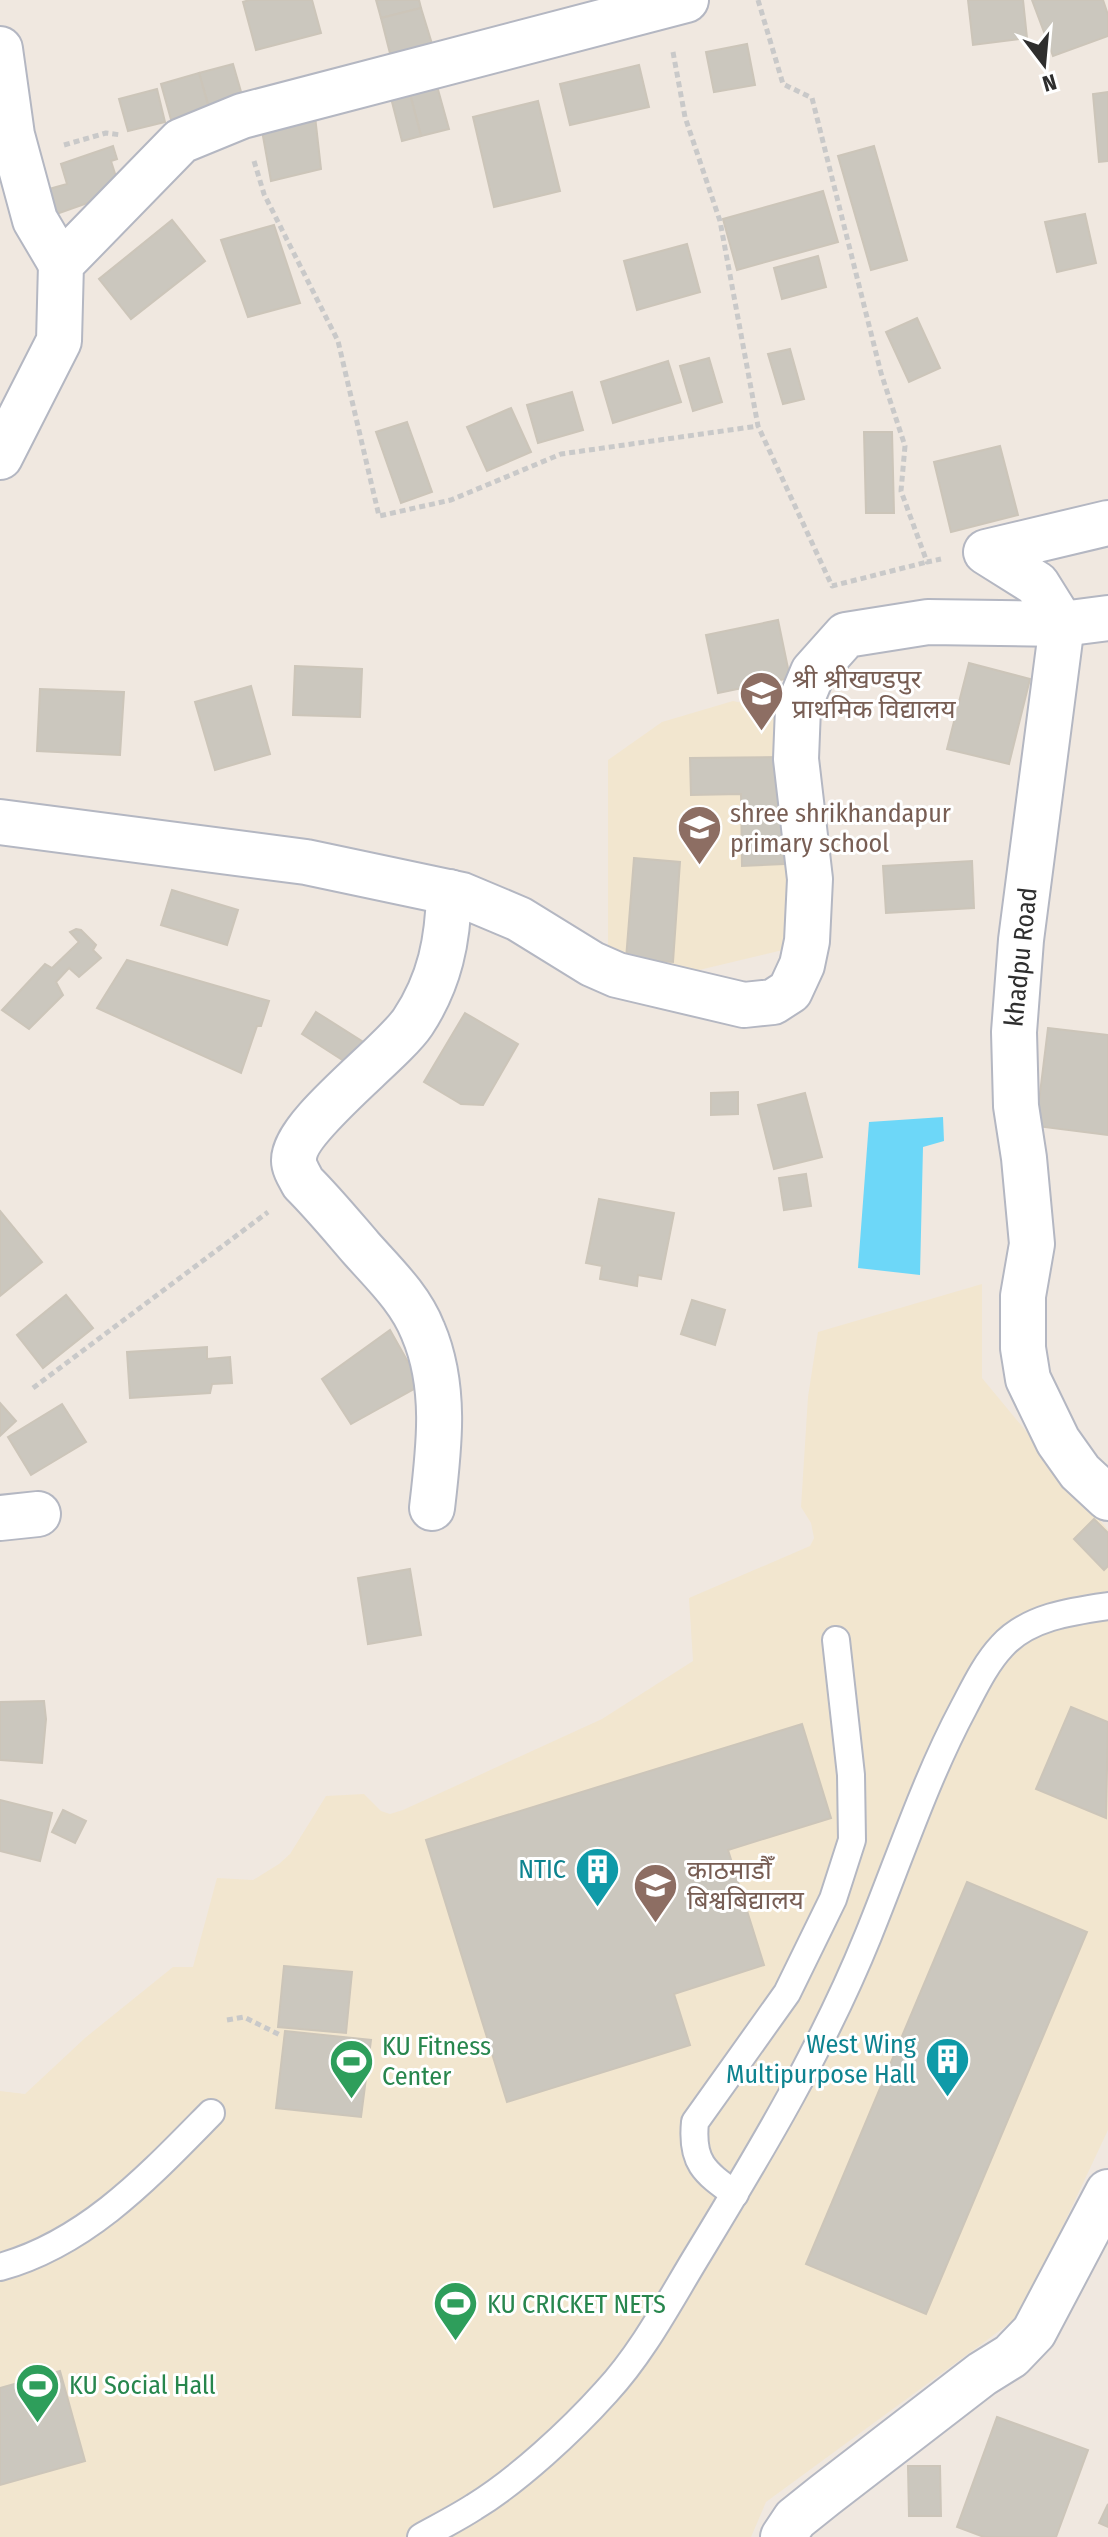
<svg xmlns="http://www.w3.org/2000/svg" width="1108" height="2537" font-family="'Fira Sans Condensed','Noto Sans Devanagari',sans-serif">
<rect width="100%" height="100%" fill="#f0e8e0"/>
<g fill="#f2e6cf">
<path d="M733,701l50,10 8,237 -117,28 -66,-21v-195l54,-38z"/>
<path d="M982,1284v94l126,152v600l-87,185 -255,187 -15,35h-751v-446l25,3 60,-56 88,-71h20l24,-89 36,2 26,-16 11,-10 36,-58 38,-2 17,17 9,3 13,-4 199,-91 91,-58 -4,-63 121,-52 4,-8 -3,-15 -10,-16 7,-110 10,-65z"/>
</g>
<path fill="#6dd7f8" d="M943,1117l1,24 -21,6 -3,128 -62,-7 11,-146z"/>
<g fill="#cbc7be" stroke="#ccc5b9" stroke-width="2">
<path d="M249,0h63l9,33 -65,17 -13,-48z"/>
<path d="M376,0h43l2,8 -40,10z"/>
<path d="M968,0h55l4,38 -54,7z"/>
<path d="M1032,0h71l5,15v21l-55,20z"/>
<path d="M421,8l16,52 -42,13 -14,-55z"/>
<path d="M747,44l8,41 -41,7 -8,-40z"/>
<path d="M233,64l11,38 -34,10 -11,-39z"/>
<path d="M639,65l10,42 -79,18 -10,-41z"/>
<path d="M199,73l11,39 -38,11 -11,-39z"/>
<path d="M437,86l12,43 -28,7 -11,-42z"/>
<path d="M157,89l8,33 -37,9 -9,-32z"/>
<path d="M1108,92v69l-9,1 -6,-68z"/>
<path d="M410,94l11,42 -19,5 -11,-43z"/>
<path d="M538,101l22,90 -66,16 -21,-90z"/>
<path d="M315,116l6,53 -50,12 -10,-56z"/>
<path d="M113,146l4,13 -6,2 7,22 12,5 -79,28 -9,-25 25,-7 -6,-20z"/>
<path d="M874,146l33,114 -36,10 -33,-114z"/>
<path d="M823,191l15,51 -101,28 -14,-51z"/>
<path d="M1085,214l11,49 -39,9 -12,-50z"/>
<path d="M172,220l33,41 -74,58 -32,-40z"/>
<path d="M274,225l26,78 -52,14 -27,-77z"/>
<path d="M687,244l13,48 -63,18 -13,-49z"/>
<path d="M818,256l8,31 -44,12 -8,-31z"/>
<path d="M917,318l23,50 -31,14 -23,-50z"/>
<path d="M790,349l14,50 -21,5 -15,-50z"/>
<path d="M709,358l13,44 -29,9 -13,-45z"/>
<path d="M668,361l13,41 -68,21 -12,-41z"/>
<path d="M572,392l11,38 -45,13 -11,-38z"/>
<path d="M511,408l20,44 -44,19 -20,-44z"/>
<path d="M407,422l25,70 -31,11 -25,-71z"/>
<path d="M864,432h28l2,81h-28z"/>
<path d="M1000,446l18,69 -67,17 -17,-70z"/>
<path d="M778,620l12,58 -72,15 -12,-58z"/>
<path d="M969,663l61,16 -21,85 -62,-15z"/>
<path d="M295,666l67,3 -2,48 -67,-2z"/>
<path d="M251,686l19,68 -55,16 -20,-68z"/>
<path d="M40,689l84,3 -4,63 -83,-4z"/>
<path d="M782,757l2,107 -42,2 -1,-72 -50,1 -1,-37z"/>
<path d="M634,858l46,4 -7,100 -47,-3z"/>
<path d="M972,861l2,47 -88,5 -3,-47z"/>
<path d="M172,890l66,20 -11,35 -66,-20z"/>
<path d="M76,929l5,1 15,15 -3,5 8,8 -22,19 -10,-9 -13,14 7,13 -34,34 -27,-19 43,-46 7,4 27,-26 -9,-10z"/>
<path d="M127,960l142,41 -8,25h-4l-16,47 -144,-65z"/>
<path d="M316,1012l49,31 -15,22 -48,-31z"/>
<path d="M465,1013l53,31 -35,61 -22,-1 -37,-22z"/>
<path d="M1048,1028l60,7v100l-72,-9z"/>
<path d="M738,1092v22l-27,1v-22z"/>
<path d="M805,1093l17,64 -48,12 -16,-64z"/>
<path d="M806,1174l5,32 -27,4 -5,-32z"/>
<path d="M599,1199l75,14 -13,66 -23,-4 -1,11 -37,-7 2,-13 -16,-3z"/>
<path d="M0,1211l42,51 -42,34z"/>
<path d="M66,1295l27,33 -50,40 -26,-33z"/>
<path d="M692,1300l33,10 -10,35 -34,-11z"/>
<path d="M390,1330l31,55 -70,39 -29,-45z"/>
<path d="M207,1347v12l23,-2 2,26 -20,1 -2,9 -80,5 -3,-46z"/>
<path d="M0,1403l16,18 -16,15z"/>
<path d="M62,1404l24,38 -55,33 -23,-38z"/>
<path d="M1094,1519l14,14v33l-4,4 -30,-31z"/>
<path d="M410,1569l11,66 -53,9 -10,-66z"/>
<path d="M44,1701l2,18 -4,44 -42,-3v-58z"/>
<path d="M1071,1707l37,15 -2,96 -70,-29z"/>
<path d="M802,1724l29,94 -103,32 36,115 -90,29 16,51 -183,57 -81,-262z"/>
<path d="M0,1800l52,13 -12,48 -40,-10z"/>
<path d="M63,1810l23,11 -11,22 -23,-11z"/>
<path d="M967,1882l120,50 -161,382 -120,-50z"/>
<path d="M284,1966l68,6 -6,61 -68,-6z"/>
<path d="M285,2031l86,9 -10,77 -85,-9z"/>
<path d="M60,2371l25,90 -85,24v-97z"/>
<path d="M997,2417l91,33 -32,87h-72l-27,-10z"/>
<path d="M908,2466h32l1,50h-32z"/>
<path d="M1108,2504v23l-9,-4z"/>
</g>
<g fill="none" stroke-linecap="round" stroke-linejoin="round">
<defs>
<g id="service">
<path d="M735,2194c-31,-22 -44,-32 -40,-72l92,-129 46,-94 19,-59 -1,-65 -15,-135"/>
<path d="M0,2267c87,-24 149,-91 211,-154"/>
<path d="M421,2537c18,-10 36,-19 53,-30 44,-27 97,-76 132,-115 38,-41 65,-94 94,-141 62,-102 123,-204 168,-315 31,-76 57,-156 96,-229 11,-21 22,-44 38,-61 26,-29 71,-35 106,-40"/>
</g>
<g id="minor">
<path d="M0,49l12,86 23,85 26,44"/>
<path d="M0,457l59,-116 2,-77 120,-123 61,-25 444,-116"/>
<path d="M1108,523l-122,29 51,32 25,40 -41,316 -7,92 2,74 8,52 8,86 -9,52v52l5,31 30,62 22,31 28,26"/>
<path d="M432,1508c7,-59 15,-121 -9,-177 -13,-33 -39,-57 -62,-83 -19,-22 -37,-44 -58,-65 -3,-6 -9,-15 -9,-22 -2,-35 97,-106 119,-139 27,-41 35,-82 36,-130"/>
<path d="M0,1518l38,-4"/>
<path d="M783,2537l12,-18 30,-24 157,-121 29,-18 23,-24 74,-140"/>
</g>
<path id="tertiary" d="M0,822l306,40 156,33 57,24 73,45 25,11 127,30 29,-3 17,-11 12,-26 5,-24 3,-62 -14,-120 2,-51 15,-36 33,-37 82,-13 134,2 46,-6"/>
</defs>
<use href="#service" stroke="#b4b7c2" stroke-width="30"/>
<use href="#minor" stroke="#b4b7c2" stroke-width="48"/>
<use href="#tertiary" stroke="#b4b7c2" stroke-width="48"/>
<g stroke="#c9c9c9" stroke-width="5" stroke-dasharray="6 4" stroke-linecap="butt">
<path d="M758,0l25,84 29,14 69,275 24,73 -4,45 26,71 14,-3"/>
<path d="M673,52l12,65 35,104 38,205 74,160 95,-24"/>
<path d="M64,145l42,-12 15,2"/>
<path d="M254,161l10,33 74,147 41,175 72,-16 110,-46 197,-28"/>
<path d="M33,1388l235,-176"/>
<path d="M227,2020l17,-3 36,18"/>
</g>
<use href="#service" stroke="#fff" stroke-width="26"/>
<use href="#minor" stroke="#fff" stroke-width="44"/>
<use href="#tertiary" stroke="#fff" stroke-width="44"/>
</g>
<defs>
<symbol id="school-pin" viewBox="-11 -11 22 30"><path d="M0 17L-7.5 6A9.5 9.5 0 1 1 7.5 6Z" fill="#8d6e63" stroke="#fff"/><path d="M0-5L7-2L0 1L-7-2ZM-4 1L0 2.5L4 1V4Q0 6-4 4Z" fill="#fff"/></symbol>
<symbol id="building-pin" viewBox="-11 -11 22 30"><path d="M0 17L-7.5 6A9.5 9.5 0 1 1 7.5 6Z" fill="#0f9aa8" stroke="#fff"/><path d="M-4-6H4V6H1V3H-1V6H-4ZM-2.5-4.3h1.7v1.8h-1.7ZM.8-4.3h1.7v1.8H.8ZM-2.5-1h1.7V.8h-1.7ZM.8-1h1.7V.8H.8Z" fill="#fff"/></symbol>
<symbol id="university-pin" viewBox="-11 -11 22 30"><path d="M0 17L-7.5 6A9.5 9.5 0 1 1 7.5 6Z" fill="#8d6e63" stroke="#fff"/><path d="M0-5L7-2L0 1L-7-2ZM-4 1L0 2.5L4 1V4Q0 6-4 4Z" fill="#fff"/></symbol>
<symbol id="stadium-pin" viewBox="-11 -11 22 30"><path d="M0 17L-7.5 6A9.5 9.5 0 1 1 7.5 6Z" fill="#2e9e5b" stroke="#fff"/><path d="M0-5a6.5 5 0 1 0 0 10a6.5 5 0 1 0 0-10ZM-3.5-1.8h7v3.6h-7Z" fill="#fff"/></symbol>
</defs>
<g fill-rule="evenodd">
<use href="#school-pin" x="736" y="668" width="51" height="69"/>
<use href="#school-pin" x="674" y="802" width="51" height="69"/>
<use href="#building-pin" x="572" y="1844" width="51" height="69"/>
<use href="#university-pin" x="630" y="1860" width="51" height="69"/>
<use href="#building-pin" x="922" y="2034" width="51" height="69"/>
<use href="#stadium-pin" x="326" y="2036" width="51" height="69"/>
<use href="#stadium-pin" x="430" y="2278" width="51" height="69"/>
<use href="#stadium-pin" x="12" y="2360" width="51" height="69"/>
</g>
<g text-anchor="middle" dominant-baseline="central" stroke-width="6" stroke-linejoin="round" paint-order="stroke">
<g font-size="26" fill="#785e54" stroke="#fff" text-anchor="start">
<text x="792" y="679">श्री श्रीखण्डपुर<tspan x="792" dy="30">प्राथमिक विद्यालय</tspan></text>
<text x="730" y="813">shree shrikhandapur<tspan x="730" dy="30">primary school</tspan></text>
<text x="687" y="1870">काठमाडौँ<tspan x="687" dy="30">बिश्वबिद्यालय</tspan></text>
</g>
<g font-size="26" fill="#2e2e2e" stroke="#fff">
<text transform="translate(1021 957) rotate(-84)">khadpu Road</text>
</g>
<g font-size="26" fill="#0d838f" stroke="#fff" text-anchor="end">
<text x="566" y="1869">NTIC</text>
<text x="916" y="2044">West Wing<tspan x="916" dy="30">Multipurpose Hall</tspan></text>
</g>
<g font-size="26" fill="#27864d" stroke="#fff" text-anchor="start">
<text x="382" y="2046">KU Fitness<tspan x="382" dy="30">Center</tspan></text>
<text x="487" y="2304">KU CRICKET NETS</text>
<text x="69" y="2385">KU Social Hall</text>
</g>
</g>
<g transform="translate(1044 64) rotate(164)" stroke="#ffffff" stroke-width="6" paint-order="stroke">
<path d="M0-6L14 30L0 20L-14 30Z" fill="#2e2e2e"/>
<text y="-12" font-size="22" font-weight="bold" text-anchor="middle" fill="#2e2e2e">N</text>
</g>
</svg>
